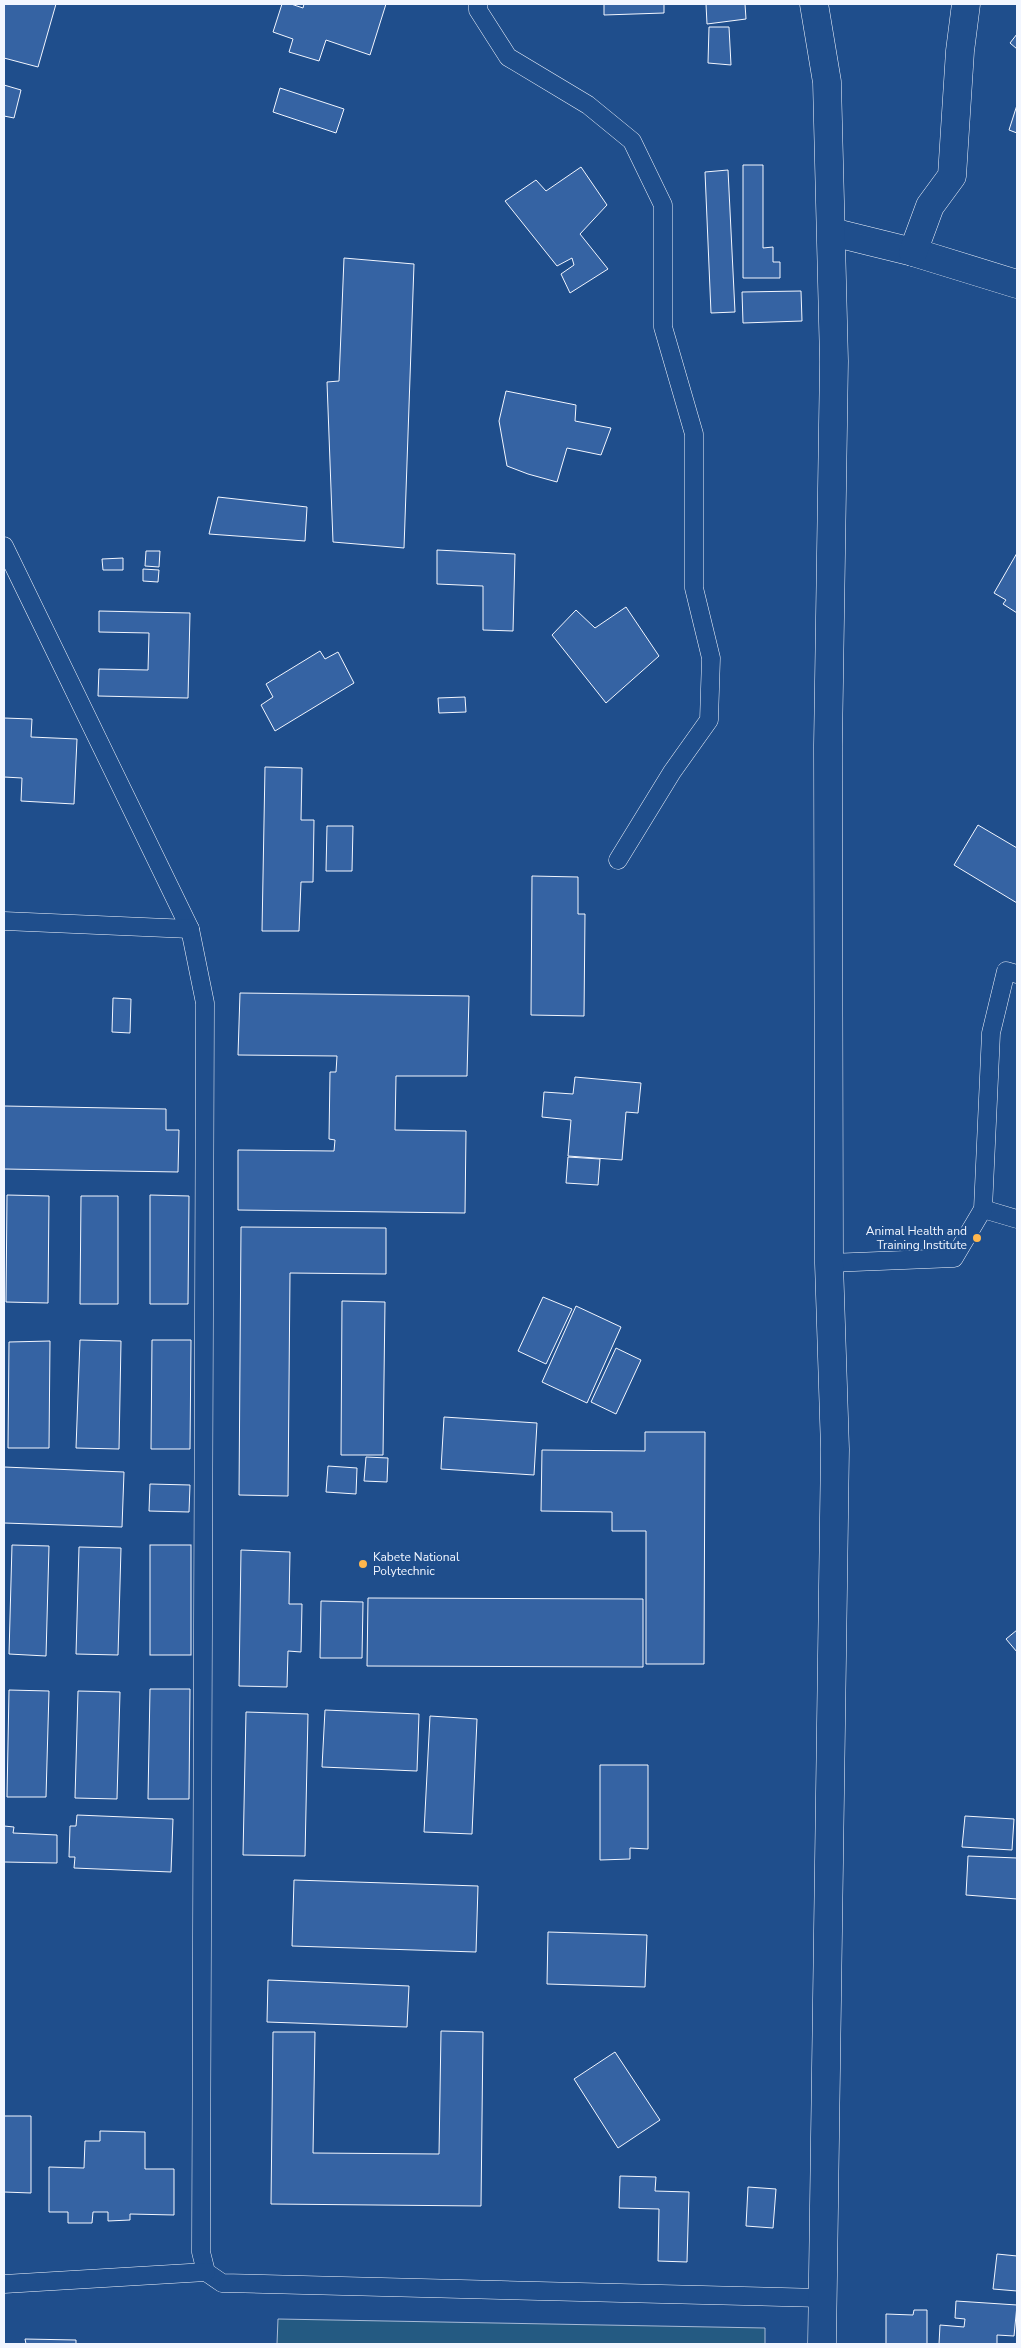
<svg xmlns="http://www.w3.org/2000/svg" width="1021" height="2348" font-family="'Nunito Sans',sans-serif">
<rect width="100%" height="100%" fill="#1f4e8c"/>
<path fill="#245a82" stroke="#a8bbd7" d="M278,2319l487,9v16h-488z"/>
<g fill="#3563a3" stroke="#f2f6ff">
<path d="M4,4h52l-18,63 -34,-9z"/>
<path d="M282,4h9l12,4 1,-4h82l-16,51 -44,-15 -7,21 -30,-9 4,-13 -20,-7z"/>
<path d="M604,4h60v9l-60,2z"/>
<path d="M706,4h39l1,15 -39,5z"/>
<path d="M709,27h20l2,38 -23,-2z"/>
<path d="M1017,34v15l-7,-6z"/>
<path d="M4,85l17,5 -7,28 -10,-2z"/>
<path d="M280,88l64,21 -8,24 -63,-21z"/>
<path d="M1017,105v28l-8,-3z"/>
<path d="M743,165h20v83l10,-1v15h7v16h-37z"/>
<path d="M581,167l26,38 -27,29 28,35 -38,24 -9,-19 13,-9 -2,-7 -15,8 -52,-65 31,-21 10,11z"/>
<path d="M728,170l7,142 -24,1 -6,-141z"/>
<path d="M344,258l70,6 -10,284 -71,-6 -6,-160 12,-1z"/>
<path d="M801,291l1,30 -59,2 -1,-31z"/>
<path d="M506,391l70,14 -1,16 36,7 -10,27 -34,-7 -10,34 -29,-8 -21,-8 -8,-45z"/>
<path d="M218,497l89,10 -2,34 -96,-7z"/>
<path d="M437,550l78,4 -2,77 -30,-1v-44l-46,-2z"/>
<path d="M146,551h14l-1,16 -14,-1z"/>
<path d="M1017,553v60l-14,-9 3,-4 -12,-7z"/>
<path d="M123,558v12h-20l-1,-11z"/>
<path d="M143,569l16,1 -1,12 -15,-1z"/>
<path d="M626,607l33,49 -53,47 -54,-68 24,-25 19,18z"/>
<path d="M99,611l91,2 -2,85 -90,-2 1,-27 49,1 1,-37 -50,-1z"/>
<path d="M320,651l5,8 13,-7 16,31 -79,48 -14,-26 12,-8 -7,-13z"/>
<path d="M465,697l1,15 -27,1 -1,-15z"/>
<path d="M4,718l28,1 -1,18 46,2 -3,65 -53,-3 1,-23 -18,-1z"/>
<path d="M265,767l37,1 -1,52h13l-1,62h-12l-2,49h-37z"/>
<path d="M978,825l39,23v55l-63,-38z"/>
<path d="M327,826h26l-1,45h-26z"/>
<path d="M532,876l46,1v37h7l-1,102 -53,-1z"/>
<path d="M240,993l229,3 -2,80h-71l-1,54 71,1 -1,82 -227,-3v-60l96,1 1,-11 -6,-1 1,-67h6l1,-16 -99,-1z"/>
<path d="M113,998l18,1 -1,34 -18,-1z"/>
<path d="M575,1077l66,6 -3,30 -12,-1 -4,48 -54,-4 3,-36 -29,-3 2,-25 29,2z"/>
<path d="M4,1106l162,3v21h13l-1,42 -174,-3z"/>
<path d="M568,1157l32,2 -2,26 -32,-2z"/>
<path d="M7,1195l42,1 -1,107 -42,-1z"/>
<path d="M150,1195l39,1 -1,108h-38z"/>
<path d="M81,1196h37v108h-38z"/>
<path d="M241,1227l145,1v46l-96,-1 -2,223 -49,-1z"/>
<path d="M543,1297l29,12 -26,55 -28,-13z"/>
<path d="M342,1301l43,1 -2,153h-42z"/>
<path d="M576,1306l45,21 -34,76 -45,-21z"/>
<path d="M80,1340l41,1 -2,108 -43,-1z"/>
<path d="M152,1340h39l-1,109h-39z"/>
<path d="M50,1341l-1,107h-41l1,-106z"/>
<path d="M616,1348l25,12 -25,54 -25,-12z"/>
<path d="M444,1417l93,6 -3,52 -93,-6z"/>
<path d="M645,1432h60l-1,232h-58v-133h-34v-19l-71,-1 1,-61 103,1z"/>
<path d="M366,1457l22,1 -1,24 -23,-1z"/>
<path d="M328,1466l29,2 -1,26 -30,-2z"/>
<path d="M4,1467l120,5 -2,55 -118,-4z"/>
<path d="M150,1484l40,1 -1,27 -40,-1z"/>
<path d="M12,1545l37,1 -3,110 -37,-2z"/>
<rect x="150" y="1545" width="41" height="110"/>
<path d="M79,1547l42,1 -3,107 -42,-1z"/>
<path d="M241,1550l49,2 -1,52h13l-1,48 -13,-1 -1,36 -48,-1z"/>
<path d="M368,1598l275,1v68l-276,-1z"/>
<path d="M321,1601l42,1 -1,56h-42z"/>
<path d="M1017,1630v22l-11,-13z"/>
<path d="M150,1689h40l-1,110h-41z"/>
<path d="M9,1690l40,1 -3,106h-39z"/>
<path d="M78,1691l42,1 -3,107 -42,-1z"/>
<path d="M325,1710l94,4 -2,57 -95,-4z"/>
<path d="M246,1712l62,2 -3,142 -62,-1z"/>
<path d="M430,1716l47,3 -5,115 -48,-2z"/>
<path d="M600,1765h48v84l-18,-1v11l-30,1z"/>
<path d="M77,1815l96,4 -2,53 -97,-4 1,-11h-6l1,-31h6z"/>
<path d="M965,1816l49,3 -2,31 -50,-3z"/>
<path d="M4,1826l10,1 -1,6 44,2v28l-53,-1z"/>
<path d="M968,1856l49,2v41l-51,-4z"/>
<path d="M294,1880l184,6 -2,66 -184,-6z"/>
<path d="M548,1932l99,3 -2,52 -98,-3z"/>
<path d="M268,1980l141,6 -2,41 -140,-5z"/>
<path d="M441,2031l42,1 -2,174 -210,-2 2,-172h42l-2,121 126,1z"/>
<path d="M615,2052l45,68 -42,28 -44,-69z"/>
<path d="M4,2116h27v77l-27,-1z"/>
<path d="M100,2131l45,1v37h29v46l-44,-1v6l-22,1v-9h-15l-1,11h-24v-11h-19v-45l35,1 1,-27h15z"/>
<path d="M620,2176l36,1 -1,14 34,1 -2,70 -29,-1 1,-52 -40,-1z"/>
<path d="M748,2187l28,2 -3,39 -27,-2z"/>
<path d="M997,2254l20,2v35l-24,-2z"/>
<path d="M956,2301l61,4 -3,31 -17,-1v9h-58l1,-19 24,2 1,-8 -10,-1z"/>
<path d="M914,2310h13v34h-41v-30l27,1z"/>
<path d="M25,2339l51,1v4h-50z"/>
</g>
<g fill="none" stroke-linecap="round" stroke-linejoin="round">
<defs>
<g id="service">
<path d="M478,4v6l30,47 80,48 44,36 31,64v122l31,107v154l17,70 -2,62 -37,52 -54,88"/>
<path d="M4,546l186,383 15,74 -4,1249 5,20 16,11 600,15"/>
<path d="M4,921l186,8"/>
<path d="M983,1209l34,10"/>
<path d="M829,1263l125,-5 29,-49 8,-176 15,-62 11,3"/>
<path d="M4,2284l202,-12"/>
</g>
<g id="minor">
<path d="M832,232l81,20 104,32"/>
<path d="M913,252l17,-46 22,-30 8,-125 6,-47"/>
</g>
<path id="tertiary" d="M814,4l13,78 7,279 -6,385 1,517 6,186 -13,895"/>
</defs>
<use href="#service" stroke="#f2f6ff" stroke-width="19"/>
<use href="#minor" stroke="#f2f6ff" stroke-width="29"/>
<use href="#tertiary" stroke="#f2f6ff" stroke-width="29"/>
<use href="#service" stroke="#1f4e8c" stroke-width="18"/>
<use href="#minor" stroke="#1f4e8c" stroke-width="28"/>
<use href="#tertiary" stroke="#1f4e8c" stroke-width="28"/>
</g>
<g fill="#ffb74d" stroke="#1f4e8c" stroke-width="2">
<circle cx="977" cy="1238" r="5"/>
<circle cx="363" cy="1564" r="5"/>
</g>
<g text-anchor="middle" dominant-baseline="central" stroke-width="4" stroke-linejoin="round" paint-order="stroke">
<g font-size="12" fill="#f2f6ff" stroke="#1f4e8c" text-anchor="end">
<text x="967" y="1231">Animal Health and<tspan x="967" dy="14">Training Institute</tspan></text>
<text x="373" y="1557" text-anchor="start">Kabete National<tspan x="373" dy="14">Polytechnic</tspan></text>
</g>
</g>
<rect width="1021" height="2348" fill="none" stroke="#f2f6ff" stroke-width="10"/>
</svg>
